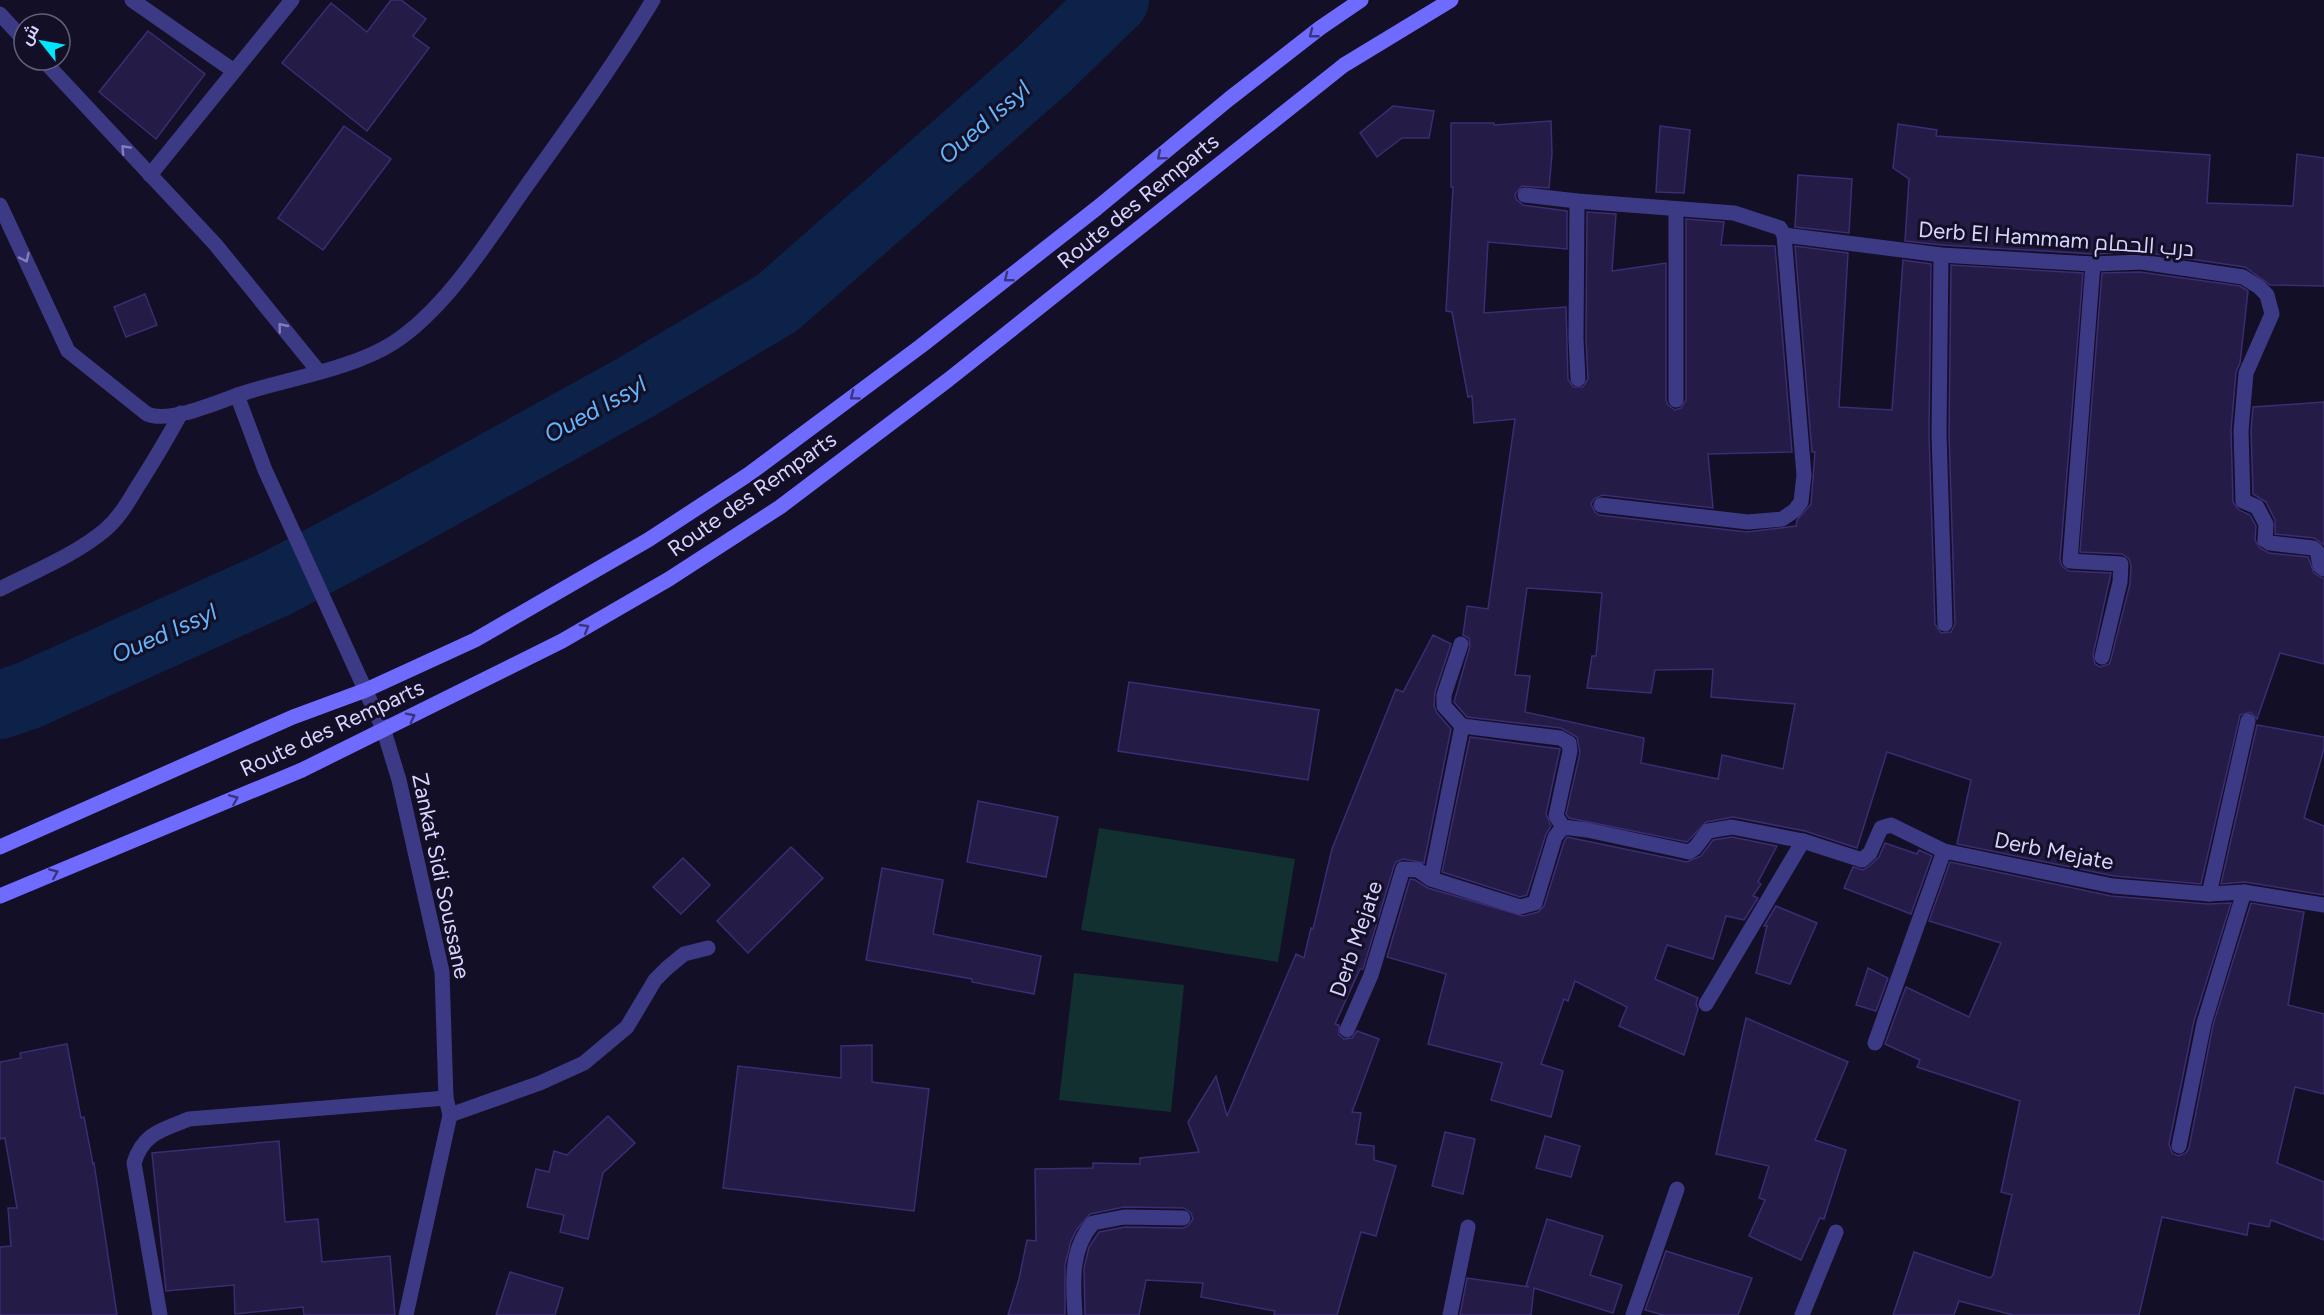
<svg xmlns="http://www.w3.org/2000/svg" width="2324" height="1315" font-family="Figtree,Cairo,sans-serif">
<rect width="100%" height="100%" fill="#130f26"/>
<g fill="#12302f">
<path d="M1099,828l196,31 -17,103 -197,-32z"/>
<path d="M1074,973l110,12 -13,127 -112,-12z"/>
</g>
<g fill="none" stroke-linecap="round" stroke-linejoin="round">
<path stroke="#0c2248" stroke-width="68" d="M0,705l29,-10 246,-111 108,-57 255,-141 139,-83 268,-235 70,-68"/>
</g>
<g fill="#241b47" stroke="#3b2d73" stroke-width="1.5" fill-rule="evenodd">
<path d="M391,0h10l25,19 -13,17 16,12 -62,83 -85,-68 49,-60 36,29z"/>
<path d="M148,31l57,43 -49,65 -57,-47z"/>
<path d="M1393,106l41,5 -5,27h-27l-25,19 -17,-24z"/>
<path d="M1551,121l1,33 -3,34 -27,-2 -7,8 1,5 7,6 44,6v38l-79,-7 -4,71 82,-6 2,72 5,8h10l5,-8 -2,-40 1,-127 29,2 -4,57 54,-8v137l2,5 7,5 6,-2 5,-8v-181l38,3 -3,23 54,1 17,206 -84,2 5,54 -111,-13 -8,4 -3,5 4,8 4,3 148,17 49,-6 1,-6 14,-16 4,-52h-3l-17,-206 53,7 -9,154 53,3 11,-150 28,4 -2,170 6,190 6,9 10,-1 4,-8 -6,-190 2,-169 132,8 -23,287 2,6 7,5 42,2 -18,82 2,9 5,3 9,-3 2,-5 19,-75 1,-19 -2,-6 -7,-5 -42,-2 22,-279 38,-1 100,14 8,5 -8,72 -4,9 -5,58 2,72 6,8 11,5 6,11 -1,14 5,8 9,5 39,4 6,16 10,6v85l-44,-11 -23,66 -6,-7 -11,3 -39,169 -87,-8 -157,-32 14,-64 -84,-28 -30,96 -52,-17 -72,-14 -27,5 -19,20 -118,-24 -3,-4 14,-61 -3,-16 -16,-9 -94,-11 -13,-15 16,-56 -1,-8 -6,-3 4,-29 21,3 27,-190 -41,4 -2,-27 -4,1 -16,-85 -6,-1 7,-124h-2v-64h43v2zM1527,588l75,5 -6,63h-4l-5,32 64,5 4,-23 58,-1 -2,28 84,7 -12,65 -61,-14 -4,24 -77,-16 3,-25 -119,-26 5,-36 -15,-1z"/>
<path d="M1898,124l39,6 -1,6 274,19 -3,48 86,3 4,-52 27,4v128l-54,-1 -25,-18 -103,-15 -49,2 -151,-9 -37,-4 4,-62 -16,-11z"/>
<path d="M344,126l47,33 -68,91 -45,-32z"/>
<path d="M1660,126l30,4 -6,63 -28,-1z"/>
<path d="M1798,175l54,4 -3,54 -54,-6z"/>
<path d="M145,294l12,31 -31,12 -12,-30z"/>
<path d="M2324,402v143l-10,-7 -39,-4v-14l-9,-18 -13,-8 -2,-63 2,-24z"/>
<path d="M1433,635l18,9 -16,48 -1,14 3,7 14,16 -27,134 -21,-4 -7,3 -2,4 -31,103h-3l-25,55 4,1v10l5,4 8,-1 5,-7 22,8 -27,73 9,1 -5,31 18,2v14l22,6 -20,70 -15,-4 -24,83h-63l1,-4 -74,-14 2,-14 -57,-3 -7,35h-54l-1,-47 5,-21 10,-15 26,-5 58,1 5,-2 5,-7 -2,-6 -7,-5 -60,-1 -34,7 -13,15 -6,12 -6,24v50h-57l11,-36 8,-39 9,1 -1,-72 58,-1v-5l47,1v-6l59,-6 -11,-30 28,-46 11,40 69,-162 8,4 7,-30 2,1 19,-80 64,-160 7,3z"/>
<path d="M1129,682l190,28 -11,70 -190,-29z"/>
<path d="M2257,725l67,12v12l-20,69 20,8v69l-79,-13 -24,2z"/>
<path d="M1470,737l90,12 -14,65 5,12 -5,8 -19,61 -7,2 -78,-25z"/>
<path d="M978,801l80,16 -12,60 -79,-15z"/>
<path d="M1567,837l120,25 14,-6 12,-16 19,-3 45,9 -19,36 3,2 -8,12 5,2 -14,22 -18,-4 -13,43 -46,-14 -12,34 43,19 -2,5 2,6 -14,46 -65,-29 8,-19 -52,-26 -7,20 -4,-2 -23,65 22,7 -12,46 -60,-17 11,-37 -74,-19 18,-70 -59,-17 23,-78 5,1 13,8 95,28 15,-4 6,-6 20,-64z"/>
<path d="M1885,843l32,11 2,-4 13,6 -21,58 -67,-26 9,-21 10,3 5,-3 11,-10z"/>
<path d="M791,847l32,31 -75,75 -31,-32z"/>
<path d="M683,858l27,27 -29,29 -28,-27z"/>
<path d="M1950,862l161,34 97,8 23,-1 -37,118 -25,123 3,9 6,3 8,-3 3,-5 24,-123 38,-122 53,9 -16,93 36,9v80l-29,-7 -18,76 47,19v58l-53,-20 -2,7 -20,-4 -2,12 -85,-18 -23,98h-126l-54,-14 -5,14h-61l21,-63 76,26 3,-3 19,-80 -11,-3 19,-91 -103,-34 3,-7 -35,-16 21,-57 63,30 32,-74 -72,-22z"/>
<path d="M882,868l61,12 -10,54 108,22 -7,38 -62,-12v-3l-106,-19z"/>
<path d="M1776,906l41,17 -27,61 -34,-11 11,-47h-3z"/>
<path d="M1868,968l20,10 -12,33 -20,-6z"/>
<path d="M1746,1018l102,44 -33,78 31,10 -22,69 -4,-1 -19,42 -52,-24 16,-36 -6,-2 10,-32 -53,-12z"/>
<path d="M67,1044l14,74 3,-1 9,47 1,-1 23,152h-117v-68l11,-1 -3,-38h9l-12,-70 -5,1v-77l21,-4 -1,-5z"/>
<path d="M872,1045v37l57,7 -15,122 -191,-23 15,-122 103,12v-32z"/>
<path d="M608,1116l27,27 -32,30 -15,66 -28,-7 4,-17 -37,-8 9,-38 13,3 5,-21 13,4z"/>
<path d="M1445,1132l30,7 -12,55 -31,-8z"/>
<path d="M1545,1136l35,10 -9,31 -35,-9z"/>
<path d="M279,1141l6,81 33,-3 4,43 68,-6 5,59h-91l-1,-8 -68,7 -1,-29 -68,6 -14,-138z"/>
<path d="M1547,1219l56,17 -13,39 32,10 -9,28 -79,-25 -3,27h-71l7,-37 62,9 -3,-1z"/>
<path d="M1666,1251l86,27 -14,37h-75l-18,-5z"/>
<path d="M510,1272l53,16 -8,27h-59z"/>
</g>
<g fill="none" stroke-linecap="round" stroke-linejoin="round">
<g stroke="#3d3a85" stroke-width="15">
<path d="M1525,195l52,6 157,12 46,15 4,7 157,20 152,9 48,-2 102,15 16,10 8,8 5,19 -26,59 -5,58 2,70 14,6 9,17 -1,16 5,3 43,5 4,3 3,15 4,3"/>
<path d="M1577,201l-1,138 2,40"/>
<path d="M1941,255l-2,179 6,190"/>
<path d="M2093,264l-23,297 51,3 -1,18 -18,75"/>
<path d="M1676,400v-191"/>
<path d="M1601,505l147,17 34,-3 12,-8 7,-9 3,-27 -20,-240"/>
<path d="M1462,726l98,12 9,5 1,8 -14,65 7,11"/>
<path d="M1431,879l31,-153 -18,-20v-11l17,-51"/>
<path d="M2209,894l39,-173"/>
<path d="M1706,1004l97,-163"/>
<path d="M1347,1030l24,-55 32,-106 15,1 13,9 89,28 15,-4 20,-66 8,-10 24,3 102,22 6,-4 13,-17 24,-4 71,14 59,19 8,-7 11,-25 10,-3 53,26 169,35 96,8 35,-2 80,13"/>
<path d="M1875,1043l69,-192"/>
<path d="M450,1115l90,-32 44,-20 43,-36 28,-47 12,-12 17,-14 24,-6"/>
<path d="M2179,1146l25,-123 40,-131"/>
<path d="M1075,1315c-2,-32 -5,-66 18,-92l31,-6 59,1"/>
<path d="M1450,1315l18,-88"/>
<path d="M1633,1315l44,-126"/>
<path d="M1802,1315l34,-83"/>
</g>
<g stroke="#3d3a85" stroke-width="15">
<path d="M132,0l102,71"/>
<path d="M0,14l24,26"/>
<path d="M43,60l172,184 104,128"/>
<path d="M150,175l142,-175"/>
<path d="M0,205l68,146 79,63c25,10 74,-14 100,-22 45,-14 107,-24 146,-49 53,-34 96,-104 132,-155 44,-62 89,-123 128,-188"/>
<path d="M237,395l28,75 119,261 15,49 43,192 4,126 4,17 -44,200"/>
<path d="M0,589c35,-18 75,-34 105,-59 14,-12 22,-26 31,-41 16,-25 31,-50 45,-76"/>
<path d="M160,1315l-26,-152c9,-30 28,-33 55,-44l257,-21"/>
</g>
<g stroke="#6f6bff" stroke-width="15">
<path d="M0,847l293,-130 73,-27 109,-50 173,-100 101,-66 172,-128 176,-138 132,-109 91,-71 41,-28"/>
<path d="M0,896l302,-126 260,-129 107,-62 111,-72 168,-127 396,-315 107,-65"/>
</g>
</g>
<defs><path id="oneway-chevron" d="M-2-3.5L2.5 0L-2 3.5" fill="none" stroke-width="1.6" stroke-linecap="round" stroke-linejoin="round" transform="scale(1.5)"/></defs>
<g stroke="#38347d">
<use href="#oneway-chevron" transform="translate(1313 34) rotate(142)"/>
<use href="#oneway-chevron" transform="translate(1161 156) rotate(140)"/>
<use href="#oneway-chevron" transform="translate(1008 278) rotate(142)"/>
<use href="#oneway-chevron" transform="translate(854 396) rotate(143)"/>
<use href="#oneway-chevron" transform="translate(585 628) rotate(-30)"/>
<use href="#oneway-chevron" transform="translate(411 717) rotate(-27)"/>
<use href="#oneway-chevron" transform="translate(234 799) rotate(-23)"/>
<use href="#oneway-chevron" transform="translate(54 873) rotate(-23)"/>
</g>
<g stroke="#837fbc">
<use href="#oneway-chevron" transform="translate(125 149) rotate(-133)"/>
<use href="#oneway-chevron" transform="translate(25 258) rotate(65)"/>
<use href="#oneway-chevron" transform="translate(282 327) rotate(-129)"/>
</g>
<g text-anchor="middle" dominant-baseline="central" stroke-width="6" stroke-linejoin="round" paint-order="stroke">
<g font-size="22" fill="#d9d4ff" stroke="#130f26">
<text transform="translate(1138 201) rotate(-39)">Route des Remparts</text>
<text transform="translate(2056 239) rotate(4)">Derb El Hammam درب الحمام</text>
<text transform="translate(752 494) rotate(-35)">Route des Remparts</text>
<text transform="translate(332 728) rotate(-25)">Route des Remparts</text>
<text transform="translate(2054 851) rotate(11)">Derb Mejate</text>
<text transform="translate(441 876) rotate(78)">Zankat Sidi Soussane</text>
<text transform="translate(1356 939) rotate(-71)">Derb Mejate</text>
</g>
<g font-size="24" font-style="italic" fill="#62b6ff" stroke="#130f26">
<text transform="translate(984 122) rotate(-41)">Oued Issyl</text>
<text transform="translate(595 409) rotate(-29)">Oued Issyl</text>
<text transform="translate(164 633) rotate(-24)">Oued Issyl</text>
</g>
</g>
<g transform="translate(42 42) rotate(301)"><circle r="28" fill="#130f26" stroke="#625e7d" stroke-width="1.5"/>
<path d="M0-4.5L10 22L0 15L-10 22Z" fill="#00e5ff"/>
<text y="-9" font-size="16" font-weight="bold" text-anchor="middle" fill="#d9d4ff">ش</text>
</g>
</svg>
